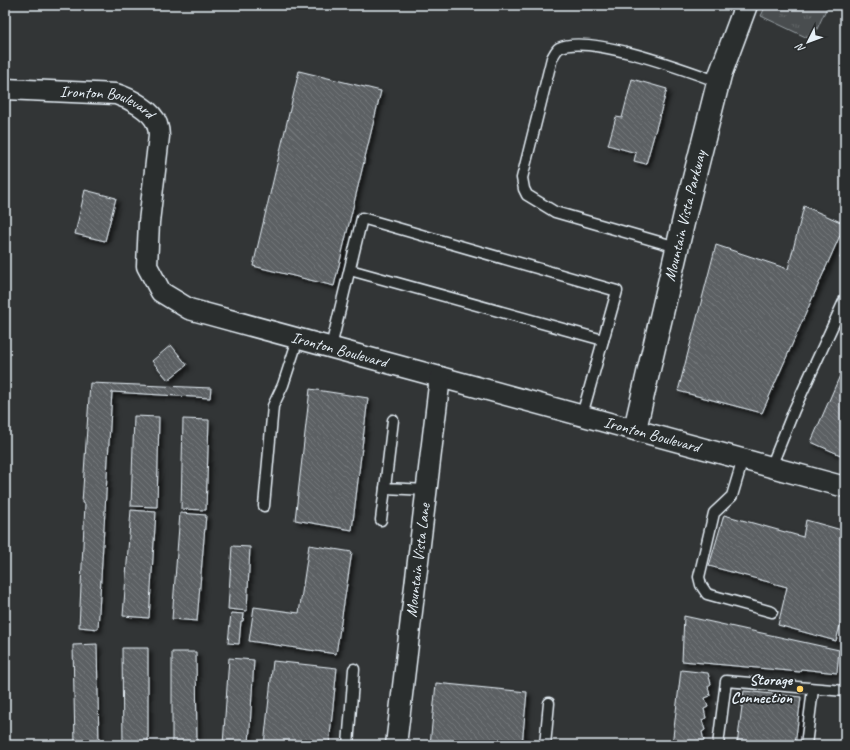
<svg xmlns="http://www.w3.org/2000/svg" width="850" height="750" font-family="Caveat,sans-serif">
<defs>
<pattern id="grass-tufts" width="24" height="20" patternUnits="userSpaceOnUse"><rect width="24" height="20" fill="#494d4f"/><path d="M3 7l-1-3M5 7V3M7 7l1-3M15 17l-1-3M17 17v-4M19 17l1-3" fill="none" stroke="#636769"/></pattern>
<pattern id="building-back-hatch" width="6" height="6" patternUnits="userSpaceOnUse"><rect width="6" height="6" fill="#5c6063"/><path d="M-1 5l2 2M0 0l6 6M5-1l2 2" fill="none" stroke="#73777a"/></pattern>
<filter id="shadow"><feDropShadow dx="3.5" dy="3.5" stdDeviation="2" flood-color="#0009"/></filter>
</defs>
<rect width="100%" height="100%" fill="#323536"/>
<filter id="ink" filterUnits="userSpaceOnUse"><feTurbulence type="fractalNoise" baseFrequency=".025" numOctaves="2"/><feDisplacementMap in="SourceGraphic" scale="8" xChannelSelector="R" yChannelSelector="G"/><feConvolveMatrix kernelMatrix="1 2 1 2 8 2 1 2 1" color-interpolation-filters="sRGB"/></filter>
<g filter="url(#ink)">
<path fill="url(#grass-tufts)" stroke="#989fa4" d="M766,5h62l-16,35 -51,-24z"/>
<g fill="url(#building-back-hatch)" stroke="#e8f1f8" filter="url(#shadow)">
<path d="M299,71l82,20 -47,195 -81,-20z"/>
<path d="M632,79l35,10 -21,75 -12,-3 2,-8 -28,-8 8,-28 6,1z"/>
<path d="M85,190l31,8 -11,43 -30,-7z"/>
<path d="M804,206l41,18 -83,189 -84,-22 38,-146 72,24z"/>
<path d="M845,247v13l-5,-2z"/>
<path d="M171,345l16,20 -19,15 -16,-19z"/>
<path d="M845,364v93l-34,-15z"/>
<path d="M90,383l121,5 -1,10 -98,-6 -14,237 -19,-2 6,-123 -3,-1z"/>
<path d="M310,389l58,9 -16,132 -57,-10z"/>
<path d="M134,416l25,1 -2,90 -26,-1z"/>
<path d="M183,419l26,1 -3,90 -25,-1z"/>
<path d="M131,510l25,2 -7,106 -26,-2z"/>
<path d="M180,513l26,2 -9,106 -25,-2z"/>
<path d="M724,515l79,22 3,-17 39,11v76l-9,34 -58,-16 9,-38 -78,-21z"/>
<path d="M309,545l43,7 -16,102 -87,-13 5,-34 45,6z"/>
<path d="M232,546l18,1 -3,64 -19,-2z"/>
<path d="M231,613l13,1 -1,7h-2l-2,23 -11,-1z"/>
<path d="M684,616l155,34 -2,23 -36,-4 -1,3 -118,-11z"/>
<path d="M97,644l2,101h-24l-2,-100z"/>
<path d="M122,648h26v97h-25z"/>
<path d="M172,652h24l1,93h-25z"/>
<path d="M229,658l25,2 -5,85h-26z"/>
<path d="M273,661l64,7 -8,77h-65z"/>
<path d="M681,670l27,3 3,11 -3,2 2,10 -5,2 3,9 -4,2 2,9 -4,2 3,10 -3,2 2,9 -4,2 1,2h-29z"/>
<path d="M436,683l91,9 -5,53h-92z"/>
<path d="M744,691l57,6 -6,48h-58z"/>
</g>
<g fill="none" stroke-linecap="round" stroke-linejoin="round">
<defs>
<g id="lane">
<path d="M677,247l-122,-35 -28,-17 -3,-6 -2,-11 30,-120c2,-3 4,-8 7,-10 29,-15 129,23 160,34"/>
<path d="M350,270l253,70"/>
<path d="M331,347l31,-129 255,73 -35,124"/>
<path d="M393,420l-8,68 42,2"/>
<path d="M743,459l-11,37 -18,17 -15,64 2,8 6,9 65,18"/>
<path d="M771,467l23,-57 51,-111"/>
<path d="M264,506l9,-100 10,-21 15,-46"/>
<path d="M381,520l4,-32"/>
<path d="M348,745l6,-76"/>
<path d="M545,745l4,-42"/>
<path d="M718,745l8,-64 119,10"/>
<path d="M806,745l7,-56"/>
</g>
<g id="street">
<path id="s1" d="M5,89l111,5c13,4 36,16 41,30 1,3 2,8 2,12l-10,86 -2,44 14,26 28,17 656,178"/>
<path id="s2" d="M396,745l44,-368"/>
</g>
<g id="secondary">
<path id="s3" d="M635,429l52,-223 33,-131 26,-70"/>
</g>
</defs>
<use href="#lane" stroke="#e8f1f8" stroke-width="13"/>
<use href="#street" stroke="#e8f1f8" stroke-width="23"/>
<use href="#secondary" stroke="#e8f1f8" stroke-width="25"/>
<use href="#lane" stroke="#2a2d2e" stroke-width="10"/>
<use href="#street" stroke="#2a2d2e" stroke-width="20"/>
<use href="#secondary" stroke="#2a2d2e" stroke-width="22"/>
</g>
</g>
<circle fill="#ffd166" stroke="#2a2d2e" stroke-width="1.5" cx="800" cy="689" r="4"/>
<g text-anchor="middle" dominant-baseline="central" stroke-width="3.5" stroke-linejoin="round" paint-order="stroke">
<g font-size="16" fill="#e8f1f8" stroke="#2a2d2e">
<text stroke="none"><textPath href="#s1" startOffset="104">Ironton Boulevard</textPath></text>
<text stroke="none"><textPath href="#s3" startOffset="219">Mountain Vista Parkway</textPath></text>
<text stroke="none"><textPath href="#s1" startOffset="524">Ironton Boulevard</textPath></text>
<text stroke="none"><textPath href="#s1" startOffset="848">Ironton Boulevard</textPath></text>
<text stroke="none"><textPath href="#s2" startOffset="186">Mountain Vista Lane</textPath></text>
</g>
<g font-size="16" font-weight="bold" fill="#e8f1f8" stroke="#2a2d2e" text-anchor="end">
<text x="792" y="680">Storage<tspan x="792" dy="18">Connection</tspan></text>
</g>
</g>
<rect width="850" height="750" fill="none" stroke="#2a2d2e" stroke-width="20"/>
<rect x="10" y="10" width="830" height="730" fill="none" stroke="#e8f1f8" stroke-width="1.5" filter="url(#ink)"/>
<g transform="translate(808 42) rotate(228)" stroke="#2a2d2e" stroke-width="3" paint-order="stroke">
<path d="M0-3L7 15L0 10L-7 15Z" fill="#e8f1f8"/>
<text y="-6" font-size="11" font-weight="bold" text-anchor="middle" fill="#e8f1f8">N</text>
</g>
</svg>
